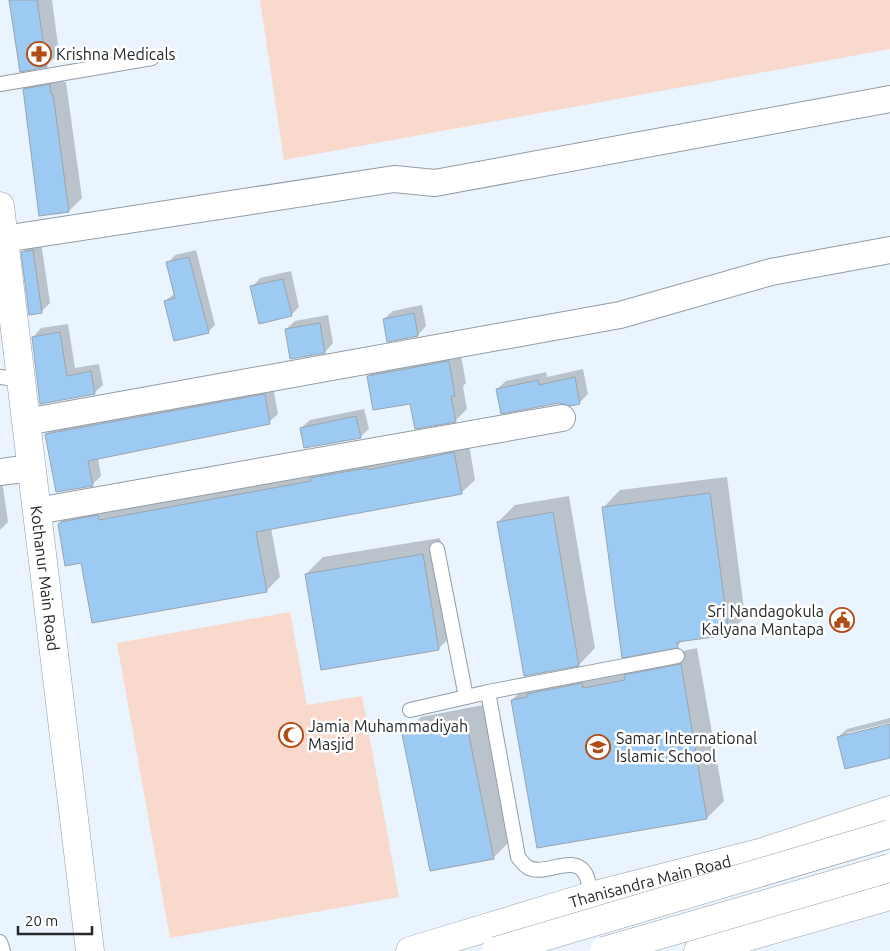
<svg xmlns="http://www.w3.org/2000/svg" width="890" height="951" font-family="Ubuntu,sans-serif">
<rect width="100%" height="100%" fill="#e9f4fe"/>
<g fill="#f8d9cc">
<path d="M260,0h630v49l-606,111z"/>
<path d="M290,612l17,93 55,-9 37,201 -229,41 -53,-295z"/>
</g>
<g fill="#0003">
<path d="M10,0h42l7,53 -13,13z"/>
<path d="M62,72l2,10h2l16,116 -13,13 -45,-122 13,-12z"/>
<path d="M41,242l9,61 -9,9 -18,-60 8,-9z"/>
<path d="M196,250l19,75 -7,7 -43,-31 10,-8 -7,-30 7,-8z"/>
<path d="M291,271l8,36 -8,8 -39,-28 8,-9z"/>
<path d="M422,305l4,21 -8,9 -34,-16 9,-8z"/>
<path d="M328,315l5,28 -8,9 -39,-23 9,-8z"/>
<path d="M68,324l7,44 24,-4 4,21 -9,8 -53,10 -8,-66 8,-9z"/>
<path d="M460,350l6,33 -3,3 4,23 -11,11 -45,-18 -43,-26 12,-12z"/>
<path d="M583,369l5,25 -9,9 -82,-14 9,-8 40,-9 1,5z"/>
<path d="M273,386l5,28 -9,8 -171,36 3,18 -9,9 -45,-51 8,-8z"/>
<path d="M364,409l5,20 -9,8 -59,-9 9,-8z"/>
<path d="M468,439l7,41 -14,13 -190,35 9,49 -14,14 -184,-29 -23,-38 14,-14z"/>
<path d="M727,477l18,140 -17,17 -44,5 -7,7 -73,-139 16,-17z"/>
<path d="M2,480l6,42 -8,8v-49z"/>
<path d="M569,496l26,152 -16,17 -81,-143 17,-17z"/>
<path d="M440,538l16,94 -17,16 -117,20 -16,-94 17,-17z"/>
<path d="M697,648l27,153 -17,17 -169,29 -26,-147 17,-17z"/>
<path d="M483,705l27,136 -16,16 -90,-123 17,-17z"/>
<path d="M890,718v5l-43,10v3l43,-10v31l-52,-20 9,-8z"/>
</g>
<g fill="#9dcaf2" stroke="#9aa4ad">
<path d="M9,0h28l10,67 -27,5z"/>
<path d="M50,84l1,10h2l16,118 -30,4 -16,-127z"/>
<path d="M33,250l9,63 -13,2 -8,-63z"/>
<path d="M189,257l20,76 -35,8 -10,-40 11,-3 -9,-36z"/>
<path d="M283,279l9,37 -33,8 -9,-38z"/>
<path d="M414,313l4,23 -31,6 -4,-23z"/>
<path d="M320,323l5,30 -35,6 -5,-30z"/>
<path d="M60,332l7,44 24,-5 4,23 -55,10 -8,-67z"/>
<path d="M449,361l6,35h-4l5,26 -41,7 -5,-25 -37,6 -6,-34z"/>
<path d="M575,377l5,27 -10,2 -11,-3 -58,11 -5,-25 42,-9 1,5z"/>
<path d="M265,394l5,30 -182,37 5,25 -37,6 -11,-58z"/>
<path d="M356,416l5,22 -57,10 -4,-20z"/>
<path d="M454,452l8,42 -206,38 11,60 -175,31 -11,-60 -16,3 -7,-42 3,-2 37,-7 1,5 212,-39 -1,-3 57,-10 1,2z"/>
<path d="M710,493l19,142 -52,7 1,6 -56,10 -20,-151z"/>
<path d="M553,512l26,154 -55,10 -27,-154z"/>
<path d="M423,554l16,96 -118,20 -16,-96z"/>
<path d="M681,664l26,155 -170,29 -26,-148 16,-3v-3l55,-11 1,5 42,-8 -1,-5z"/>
<path d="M466,721l28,138 -64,12 -28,-137z"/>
<path d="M890,724v34l-45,11 -8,-32z"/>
</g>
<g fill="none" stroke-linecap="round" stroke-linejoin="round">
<defs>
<g id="lane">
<path d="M0,84l152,-26"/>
<path d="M0,377l21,3"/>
<path d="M437,549l29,148"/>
<path d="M488,692l30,165c3,4 7,9 11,11 16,8 44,-14 56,5 4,6 4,16 6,23"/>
<path d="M410,710l78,-18 189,-36"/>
<path d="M0,942l3,9"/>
</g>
<g id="street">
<path d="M4,239l390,-60 41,4 455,-84"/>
<path d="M26,422l594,-107 151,-43 119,-22"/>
<path d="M0,472l31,-4"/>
<path d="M37,511l525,-93"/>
</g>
<g id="secondary">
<path id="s1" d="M0,206l90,745"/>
</g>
<g id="primary">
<path id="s2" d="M410,951l181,-55 172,-44 127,-42"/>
<path d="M698,951l192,-55"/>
</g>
</defs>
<use href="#lane" stroke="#939da6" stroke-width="16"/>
<use href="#street" stroke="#939da6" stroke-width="28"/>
<use href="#secondary" stroke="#939da6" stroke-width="29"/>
<use href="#primary" stroke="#939da6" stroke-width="29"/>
<use href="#lane" stroke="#fff" stroke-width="14"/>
<use href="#street" stroke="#fff" stroke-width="26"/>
<use href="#secondary" stroke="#fff" stroke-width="28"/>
<use href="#primary" stroke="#fff" stroke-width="28"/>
<defs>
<g id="primary-bridge">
<path d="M496,951l394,-117"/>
<path d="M604,951l286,-83"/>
</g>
</defs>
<use href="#primary-bridge" stroke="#939da6" stroke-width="29" stroke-linecap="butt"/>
<use href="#primary-bridge" stroke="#fff" stroke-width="28"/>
</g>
<defs>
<symbol id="pharmacy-ring" viewBox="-11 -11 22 22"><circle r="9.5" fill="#fff" stroke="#b04d16" stroke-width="1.5"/><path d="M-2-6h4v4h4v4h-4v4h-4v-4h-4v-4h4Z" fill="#b04d16"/></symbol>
<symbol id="civic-ring" viewBox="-11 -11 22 22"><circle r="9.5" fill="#fff" stroke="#b04d16" stroke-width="1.5"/><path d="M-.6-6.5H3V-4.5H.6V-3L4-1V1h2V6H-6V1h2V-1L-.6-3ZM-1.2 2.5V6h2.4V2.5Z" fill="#b04d16"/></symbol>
<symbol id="mosque-ring" viewBox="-11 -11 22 22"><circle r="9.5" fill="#fff" stroke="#b04d16" stroke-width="1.5"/><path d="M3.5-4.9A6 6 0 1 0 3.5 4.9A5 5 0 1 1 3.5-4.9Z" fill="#b04d16"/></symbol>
<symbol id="school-ring" viewBox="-11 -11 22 22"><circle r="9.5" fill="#fff" stroke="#b04d16" stroke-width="1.5"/><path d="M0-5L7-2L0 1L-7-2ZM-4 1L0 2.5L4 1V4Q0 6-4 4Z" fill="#b04d16"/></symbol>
</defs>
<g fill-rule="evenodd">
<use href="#pharmacy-ring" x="25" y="40" width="28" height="28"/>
<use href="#civic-ring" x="828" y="606" width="28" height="28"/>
<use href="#mosque-ring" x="277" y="721" width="28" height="28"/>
<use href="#school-ring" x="584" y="733" width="28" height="28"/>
</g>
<g text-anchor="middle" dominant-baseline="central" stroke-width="5" stroke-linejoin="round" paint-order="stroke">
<g font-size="16" fill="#25292d" stroke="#fff" text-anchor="start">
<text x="56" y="54">Krishna Medicals</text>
<text x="824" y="611" text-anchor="end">Sri Nandagokula<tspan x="824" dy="18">Kalyana Mantapa</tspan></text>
<text x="308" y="726">Jamia Muhammadiyah<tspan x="308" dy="18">Masjid</tspan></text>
<text x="616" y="738">Samar International<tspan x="616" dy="18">Islamic School</tspan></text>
</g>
<g font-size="16" fill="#25292d" stroke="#fff">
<text stroke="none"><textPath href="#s1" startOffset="375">Kothanur Main Road</textPath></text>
<text stroke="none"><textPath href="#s2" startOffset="250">Thanisandra Main Road</textPath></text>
</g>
</g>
<path d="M18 926v8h74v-8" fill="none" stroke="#25292d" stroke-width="2.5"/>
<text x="25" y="926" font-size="15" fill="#25292d" stroke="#ffffff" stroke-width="4" paint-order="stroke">20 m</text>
</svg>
